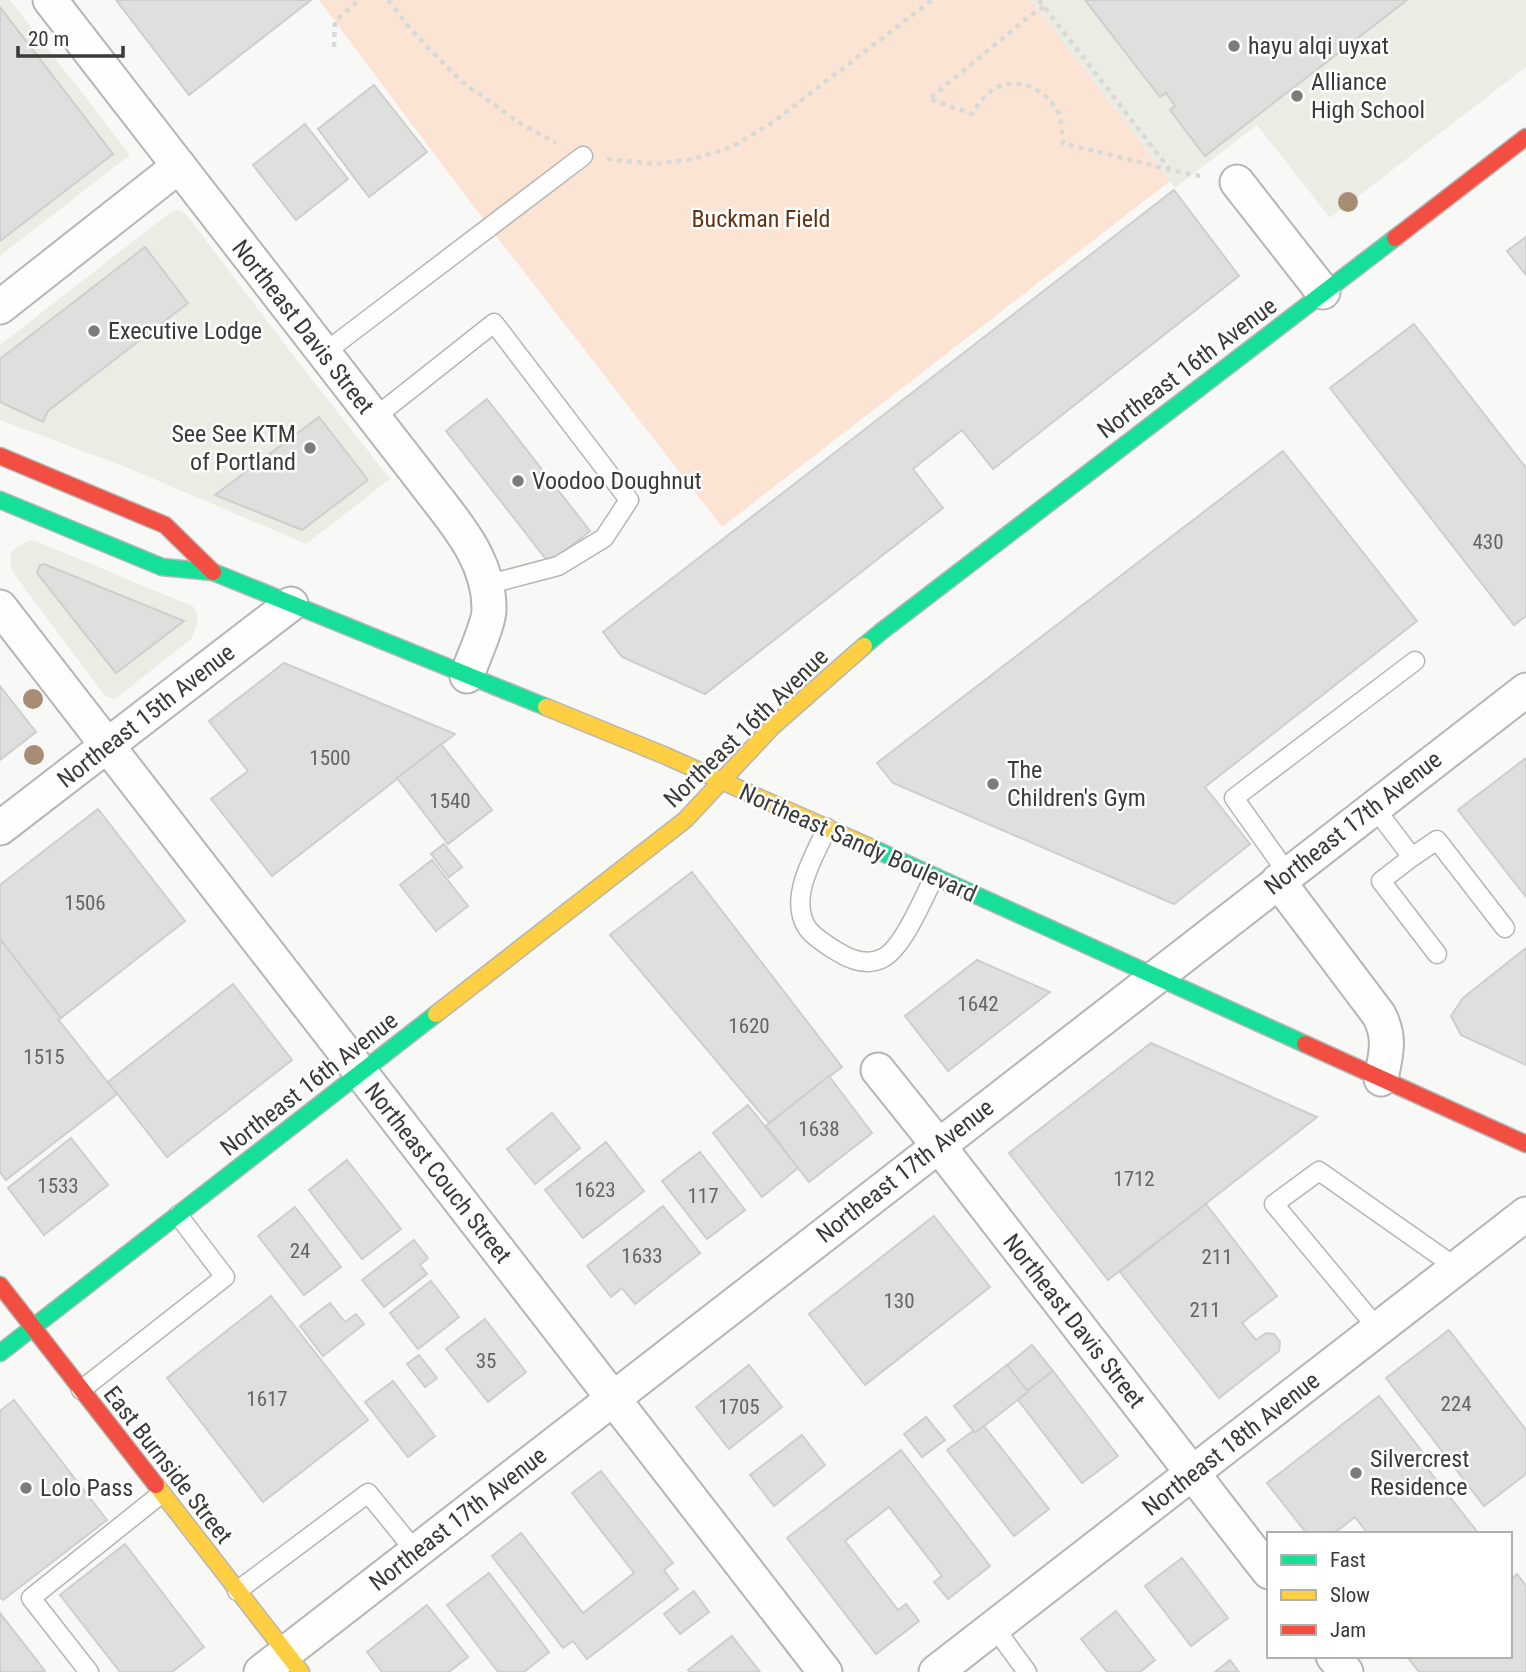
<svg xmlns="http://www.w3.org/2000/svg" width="1526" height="1672" font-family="'Roboto Condensed',sans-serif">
<rect width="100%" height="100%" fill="#f8f9f6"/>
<g fill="#ebede5">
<path d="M0,0h10l120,155 -130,101z"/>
<path d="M1031,0h495v67l-196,151 -73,-93 -82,63z"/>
<path d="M178,210l8,4 100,132 104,133 -84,65 -178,-76 -128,-48v-75l172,-134z"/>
<path d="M29,540l9,2 156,65 4,12 -6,19 -77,61 -10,-3 -93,-125 -2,-14 3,-7z"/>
</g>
<path fill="#fbe4d4" d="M319,0h712l139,181 -448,346 -249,-321z"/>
<g fill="#dfe0de" stroke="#cecfcd" stroke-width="2">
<path d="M116,0h195l-122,95z"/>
<path d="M1085,0h322l-202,156 -35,-46 5,-4 -9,-13 -6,4z"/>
<path d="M0,7l113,147 -113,87z"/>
<path d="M374,85l53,67 -58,45 -51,-68z"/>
<path d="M305,124l43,55 -52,41 -43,-55z"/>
<path d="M1174,190l65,86 -246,193 -31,-39 -49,39 30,39 -238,186 -83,-37 -19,-25z"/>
<path d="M1526,237v38l-19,-24z"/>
<path d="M145,247l43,56 -140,108 -5,11 -43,-20v-43z"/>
<path d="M1414,324l112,144v148l-12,9 -184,-237z"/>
<path d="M487,399l103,132 -41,32 -103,-132z"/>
<path d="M319,417l49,63 -66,50 -87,-35z"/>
<path d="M1283,451l134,170 -212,166 45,57 -76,60 -281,-121 -16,-20z"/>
<path d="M44,564l140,57 -68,52 -79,-100 3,-8z"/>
<path d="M284,663l171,71 -183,142 -61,-77 37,-28 -39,-50z"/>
<path d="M0,686l36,46 -36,28z"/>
<path d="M441,744l51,66 -44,34 -51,-66z"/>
<path d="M1526,758v139l-68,-87z"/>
<path d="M98,809l87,112 -124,97 -61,-79v-54z"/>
<path d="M444,844l18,23 -13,10 -18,-23z"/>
<path d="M432,860l36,46 -32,25 -36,-46z"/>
<path d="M692,872l150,195 -73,56 -159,-188z"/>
<path d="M0,939l61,79 -3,1 59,75 -111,86 -6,-8z"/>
<path d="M1526,948v117l-65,-30 -10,-19 12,-18z"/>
<path d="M977,960l73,32 -102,79 -43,-55z"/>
<path d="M233,984l59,76 -125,97 -59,-75z"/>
<path d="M1151,1043l166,74 -209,163 -99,-127z"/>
<path d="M829,1076l43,57 -63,49 -43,-56z"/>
<path d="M748,1105l50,63 -36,29 -49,-64z"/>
<path d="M552,1113l28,35 -45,36 -28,-35z"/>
<path d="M71,1138l37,47 -64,50 -36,-47z"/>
<path d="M606,1142l38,49 -61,47 -38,-48z"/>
<path d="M700,1152l45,58 -38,29 -45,-58z"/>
<path d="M347,1160l54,69 -39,30 -53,-69z"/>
<path d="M1206,1204l71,92 -35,27 14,17 10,-7 8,1 6,8 -1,9 -60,47 -99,-126z"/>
<path d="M663,1206l37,47 -65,51 -13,-16 -11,9 -24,-31z"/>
<path d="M295,1207l46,60 -37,28 -46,-59z"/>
<path d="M934,1216l56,71 -125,98 -56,-71z"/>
<path d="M414,1240l14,18 -8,7 7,9 -43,33 -22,-27z"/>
<path d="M431,1281l28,36 -41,32 -28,-36z"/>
<path d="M271,1296l97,124 -105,82 -96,-124z"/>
<path d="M330,1303l15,19 11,-8 8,10 -41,32 -23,-30z"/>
<path d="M485,1319l41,53 -38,30 -42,-53z"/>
<path d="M1449,1330l77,100v44l-42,32 -98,-128z"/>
<path d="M1032,1345l21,26 -26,20 -20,-26z"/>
<path d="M419,1355l18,23 -12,9 -18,-23z"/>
<path d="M749,1365l33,42 -53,42 -33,-42z"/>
<path d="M1007,1365l21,27 -53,41 -21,-27z"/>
<path d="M1053,1371l65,85 -36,27 -64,-83 10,-8 -1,-1z"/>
<path d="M393,1381l42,55 -27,21 -43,-55z"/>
<path d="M1379,1396l49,63 -5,4 56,71h-111l-13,-17 -22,17h-26l-40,-51z"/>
<path d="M14,1400l93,120 -104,80 -3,-3v-186z"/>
<path d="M926,1417l19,23 -23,17 -18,-23z"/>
<path d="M984,1426l65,83 -35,27 -67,-86 26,-19 2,2z"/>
<path d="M802,1435l23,30 -51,41 -24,-31z"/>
<path d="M901,1450l89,116 -42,33 -14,-17 8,-6 -53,-69 -44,34 53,69 8,-6 13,17 -43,33 -89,-116z"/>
<path d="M601,1471l72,92 -9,7 14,19 -91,70 -14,-18 -10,7 -71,-92 29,-23 62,80 51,-40 -62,-80z"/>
<path d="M125,1544l79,103 -32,25h-52l-60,-77z"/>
<path d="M1182,1558l46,60 -37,28 -46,-60z"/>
<path d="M489,1573l60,79 -25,20h-26l-51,-67z"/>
<path d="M1510,1574l3,4 4,-4 9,12v86h-107l-10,-13 3,-3h98z"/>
<path d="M694,1591l15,21 -29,22 -16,-20z"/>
<path d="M427,1605l41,52 -19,15h-67l-15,-20z"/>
<path d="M1116,1611l39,49 -15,12h-33l-26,-33z"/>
<path d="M0,1613l45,58 -1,1h-44z"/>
<path d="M732,1636l28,36h-70l-2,-2z"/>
<path d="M1230,1660l9,12h-24z"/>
</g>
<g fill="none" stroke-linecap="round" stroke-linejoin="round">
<defs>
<g id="lane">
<path d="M324,353l259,-197"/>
<path d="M374,418l120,-95 135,177 -25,38 -46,28 -72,19"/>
<path d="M1374,807l38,50 25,-17 68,88"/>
<path d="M827,828c-13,29 -40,71 -19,101 7,9 20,17 30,23 13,8 30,14 45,6 20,-10 41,-61 51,-81"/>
<path d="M1412,857l-31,24 56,73"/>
<path d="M1288,874l-54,-76 181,-137"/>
<path d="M1378,1329l-104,-125 45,-33 138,97"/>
<path d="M81,1390l144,-113 -47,-62"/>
<path d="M237,1591l131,-98 48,59"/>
<path d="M994,1627l33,45"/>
<path d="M89,1672l-58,-74 130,-104"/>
</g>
<g id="street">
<path d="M50,0l371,478c29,39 69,79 68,132 0,14 -17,50 -22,66"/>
<path d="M1237,182l86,110"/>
<path d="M0,307l179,-141"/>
<path d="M0,607c274,356 551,709 825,1065"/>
<path d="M0,828l291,-224"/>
<path d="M1278,881l101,134c12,23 7,39 2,64"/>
<path d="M878,1070l60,75 331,427"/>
<path d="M1333,1656l13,16"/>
<path d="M261,1672l1265,-982"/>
<path d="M936,1672l590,-458"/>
</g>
<g id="fast">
<path d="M0,500l162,67 51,5 333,135"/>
<path d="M864,646l18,-15 513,-393"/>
<path d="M872,848l433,196"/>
<path d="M0,1353l436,-339"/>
</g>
<g id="slow">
<path d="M546,707l120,49 206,92"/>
<path d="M436,1014l249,-194 88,-94 91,-80"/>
<path d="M156,1485l145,187"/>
</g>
<g id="jam">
<path d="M1395,238l131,-101"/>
<path d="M0,456l165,69 48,47"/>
<path d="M1305,1044l221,100"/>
<path d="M0,1285l156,200"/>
</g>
</defs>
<use href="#lane" stroke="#b5b6b4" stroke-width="21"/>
<use href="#street" stroke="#b5b6b4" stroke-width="37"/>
<use href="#fast" stroke="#b5b6b4" stroke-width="19"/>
<use href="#slow" stroke="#b5b6b4" stroke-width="19"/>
<use href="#jam" stroke="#b5b6b4" stroke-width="19"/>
<g stroke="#d9dad8" stroke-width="4.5" stroke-dasharray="5 5" stroke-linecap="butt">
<path d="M388,0l25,32 49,50 61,43 33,18"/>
<path d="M1039,0l131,170"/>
<path d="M1044,7l-12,7 -103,85 43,15c6,-9 12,-19 22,-25 22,-14 50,0 63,21 5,9 5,23 6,33l108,27 34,7"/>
<path d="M334,47l1,-26 24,-21"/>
<path d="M607,159l49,5 37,-5 39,-12 41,-25 159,-122"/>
</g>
<use href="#lane" stroke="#fefefe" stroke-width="18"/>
<use href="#street" stroke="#fefefe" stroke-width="33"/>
<use href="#fast" stroke="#16e098" stroke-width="16"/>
<use href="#slow" stroke="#ffcf43" stroke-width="16"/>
<use href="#jam" stroke="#f24e42" stroke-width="16"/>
</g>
<g fill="#a78c76">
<circle cx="1348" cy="202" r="10"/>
<circle cx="33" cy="699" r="10"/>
<circle cx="34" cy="755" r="10"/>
</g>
<g fill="#7c7d7a" stroke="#fff" stroke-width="2.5">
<circle cx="1234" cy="46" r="7"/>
<circle cx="1297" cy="96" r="7"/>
<circle cx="94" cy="331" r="7"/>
<circle cx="310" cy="448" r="7"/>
<circle cx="518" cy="481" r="7"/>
<circle cx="993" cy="784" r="7"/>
<circle cx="1356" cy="1473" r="7"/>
<circle cx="26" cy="1488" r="7"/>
</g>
<g text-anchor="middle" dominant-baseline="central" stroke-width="5" stroke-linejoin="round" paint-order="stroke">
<g font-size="21" fill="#656563">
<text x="1488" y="542">430</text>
<text x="330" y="758">1500</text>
<text x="450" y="801">1540</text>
<text x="85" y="903">1506</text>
<text x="978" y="1004">1642</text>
<text x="749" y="1026">1620</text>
<text x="44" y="1057">1515</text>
<text x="819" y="1129">1638</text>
<text x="1134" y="1179">1712</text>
<text x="58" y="1186">1533</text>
<text x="595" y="1190">1623</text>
<text x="703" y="1196">117</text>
<text x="300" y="1251">24</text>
<text x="642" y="1256">1633</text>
<text x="1217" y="1257">211</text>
<text x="899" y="1301">130</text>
<text x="1205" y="1310">211</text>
<text x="486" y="1361">35</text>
<text x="267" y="1399">1617</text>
<text x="1456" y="1404">224</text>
<text x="739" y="1407">1705</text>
</g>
<g font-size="24" fill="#3a3a38" stroke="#fff" text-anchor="start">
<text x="1248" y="46">hayu alqi uyxat</text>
<text x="1311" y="82">Alliance<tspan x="1311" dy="28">High School</tspan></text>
<text x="108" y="331">Executive Lodge</text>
<text x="296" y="434" text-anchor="end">See See KTM<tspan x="296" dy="28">of Portland</tspan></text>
<text x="532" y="481">Voodoo Doughnut</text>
<text x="1007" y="770">The<tspan x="1007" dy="28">Children's Gym</tspan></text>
<text x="1370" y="1459">Silvercrest<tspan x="1370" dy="28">Residence</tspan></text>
<text x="40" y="1488">Lolo Pass</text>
</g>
<g font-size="24" fill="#65320d" stroke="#fff">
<text x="761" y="219">Buckman Field</text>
</g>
<g font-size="24" fill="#3a3a38" stroke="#fff">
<text transform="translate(303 327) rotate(52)">Northeast Davis Street</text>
<text transform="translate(1187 368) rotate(-37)">Northeast 16th Avenue</text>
<text transform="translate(146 716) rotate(-38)">Northeast 15th Avenue</text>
<text transform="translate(746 728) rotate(-44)">Northeast 16th Avenue</text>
<text transform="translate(1353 823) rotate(-38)">Northeast 17th Avenue</text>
<text transform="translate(858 843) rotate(24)">Northeast Sandy Boulevard</text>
<text transform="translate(309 1084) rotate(-38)">Northeast 16th Avenue</text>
<text transform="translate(905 1171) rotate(-38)">Northeast 17th Avenue</text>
<text transform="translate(438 1173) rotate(52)">Northeast Couch Street</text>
<text transform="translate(1074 1321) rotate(52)">Northeast Davis Street</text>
<text transform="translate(1231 1444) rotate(-38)">Northeast 18th Avenue</text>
<text transform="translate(168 1465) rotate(52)">East Burnside Street</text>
<text transform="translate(458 1519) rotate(-38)">Northeast 17th Avenue</text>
</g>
</g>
<rect x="1267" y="1532" width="245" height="126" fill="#ffffff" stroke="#b0b0af" stroke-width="2"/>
<rect x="1281" y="1555" width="35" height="10" fill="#16e098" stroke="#b0b0af" stroke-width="2"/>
<text x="1330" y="1567" font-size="21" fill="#3a3a38">Fast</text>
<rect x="1281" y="1590" width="35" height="10" fill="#ffcf43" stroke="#b0b0af" stroke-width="2"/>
<text x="1330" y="1602" font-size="21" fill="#3a3a38">Slow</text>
<rect x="1281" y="1625" width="35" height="10" fill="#f24e42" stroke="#b0b0af" stroke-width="2"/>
<text x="1330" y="1637" font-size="21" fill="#3a3a38">Jam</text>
<path d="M18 46v10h105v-10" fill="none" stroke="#3a3a38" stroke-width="3.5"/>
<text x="28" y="46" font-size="21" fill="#3a3a38" stroke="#ffffff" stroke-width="5" paint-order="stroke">20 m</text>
</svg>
